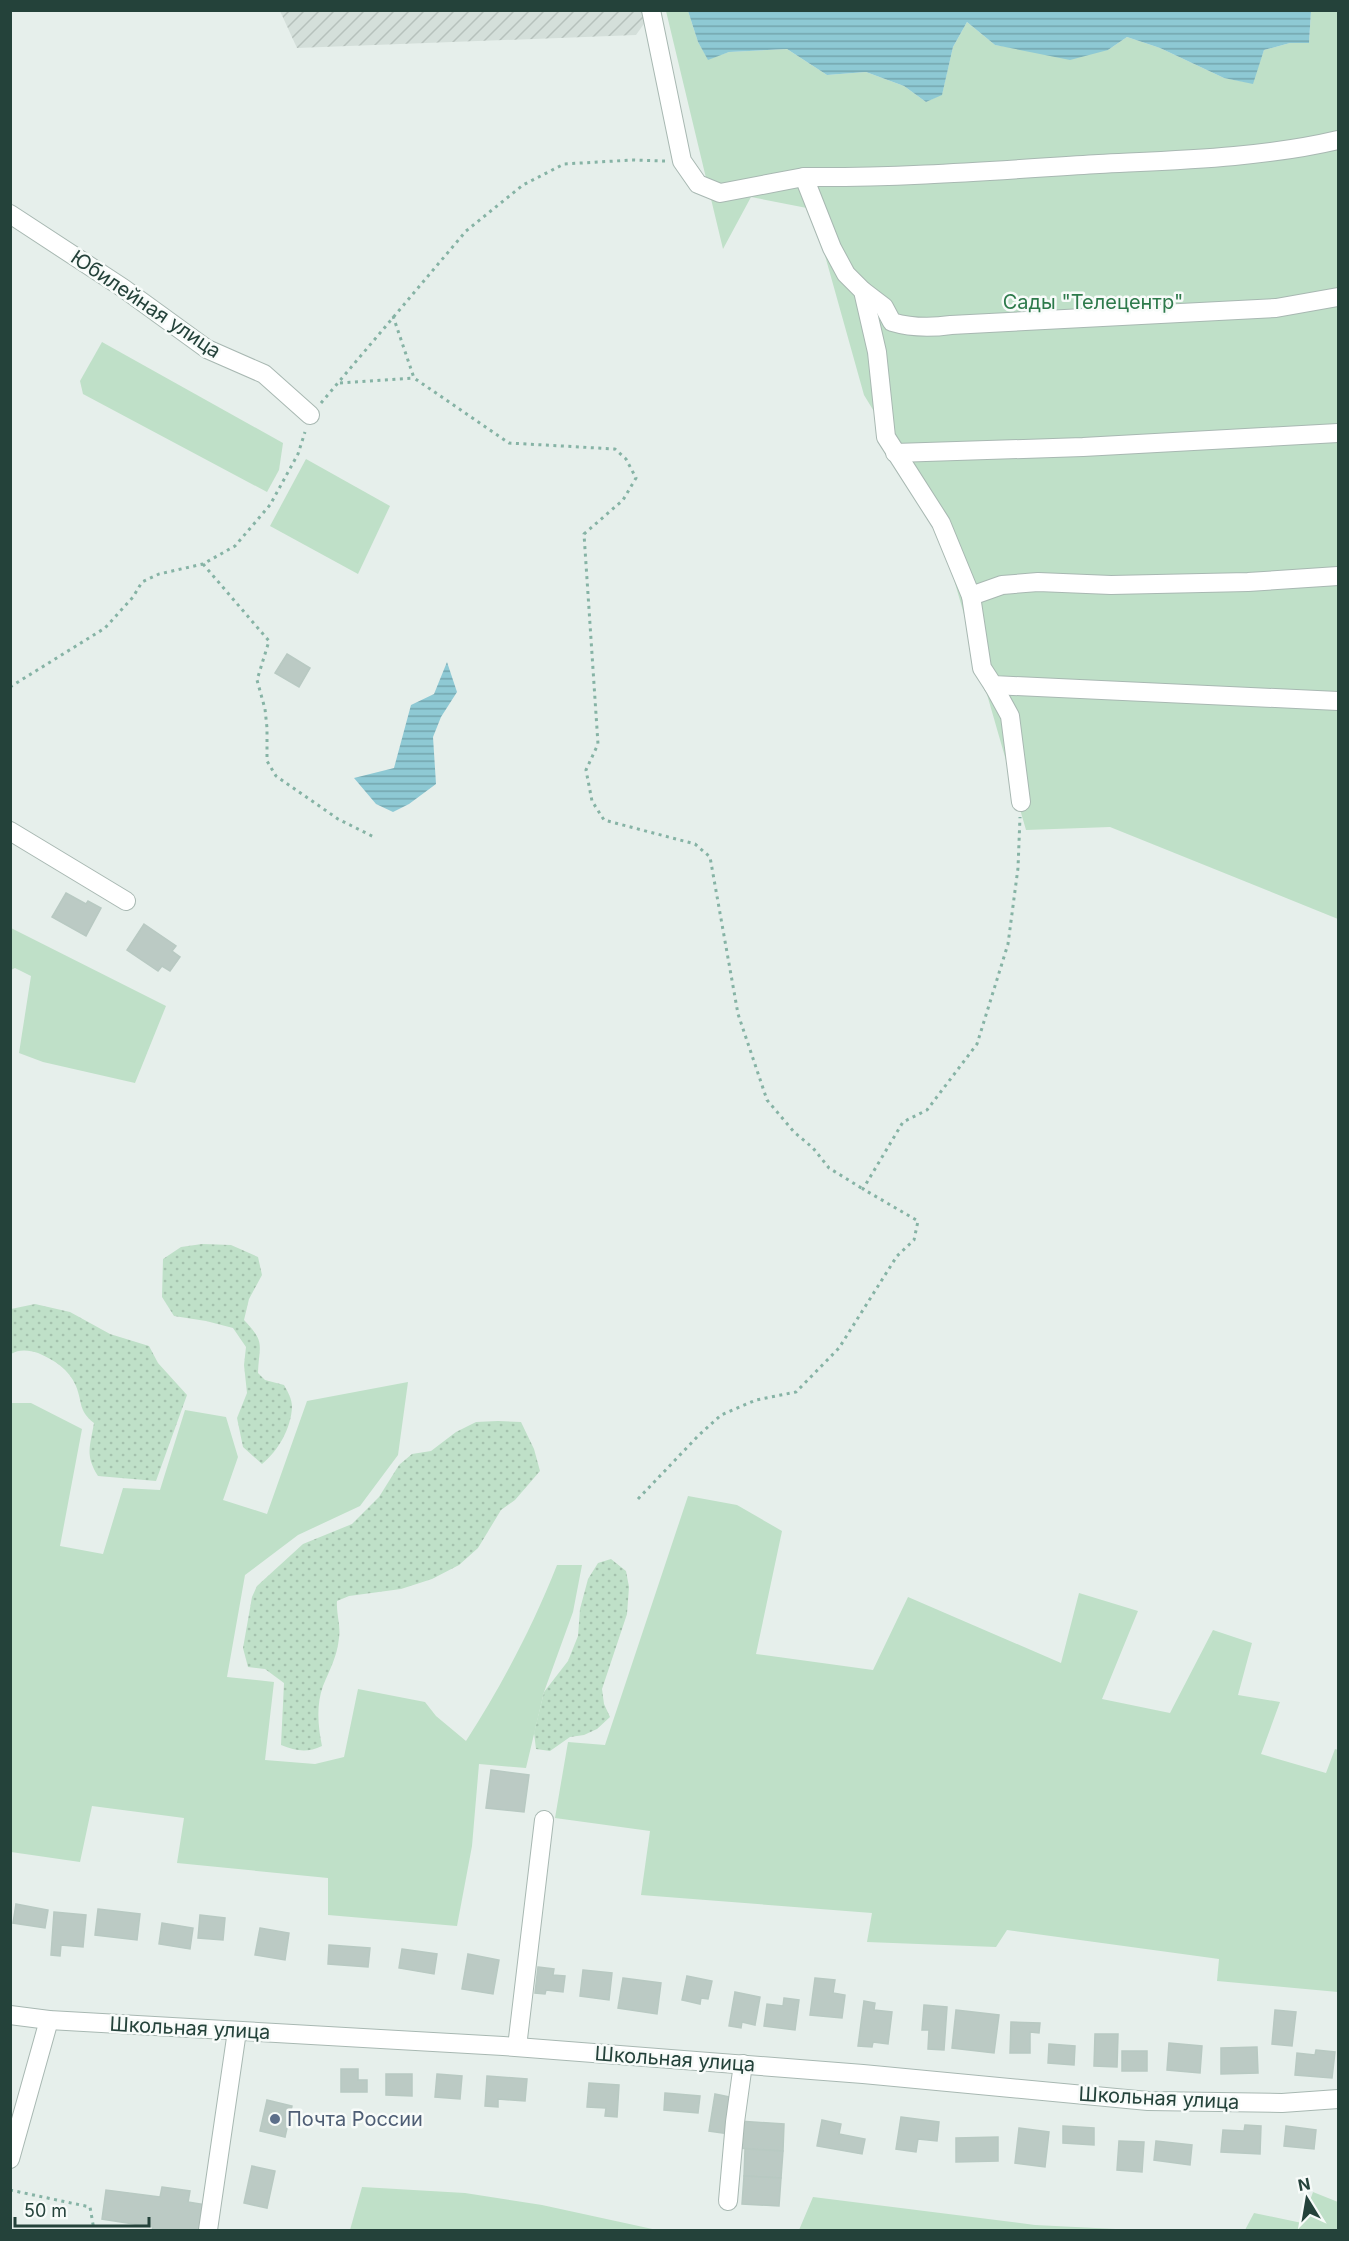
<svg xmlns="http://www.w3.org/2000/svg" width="1349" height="2241" font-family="Inter,sans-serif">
<defs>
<pattern id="industrial-furrows" width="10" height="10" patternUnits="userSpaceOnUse" patternTransform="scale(1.5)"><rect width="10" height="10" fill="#d4dfda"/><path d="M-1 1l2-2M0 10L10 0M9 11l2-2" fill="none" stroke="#b6c1bc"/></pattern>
<pattern id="grass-dots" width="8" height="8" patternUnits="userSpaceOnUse" patternTransform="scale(1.5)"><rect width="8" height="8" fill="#bfe0c8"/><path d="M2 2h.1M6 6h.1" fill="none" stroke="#a4c1ad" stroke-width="1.8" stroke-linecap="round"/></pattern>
<pattern id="water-rules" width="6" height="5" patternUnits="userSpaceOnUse" patternTransform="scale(1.5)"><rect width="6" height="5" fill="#8ec9d4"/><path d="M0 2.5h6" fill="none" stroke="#74a5ad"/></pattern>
</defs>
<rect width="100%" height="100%" fill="#e6efeb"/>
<path fill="url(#industrial-furrows)" d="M280,11h373l-17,24 -339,13z"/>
<g fill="url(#grass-dots)">
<path d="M202,1244l29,1 27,12 4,18 -13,24 -5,21c22,23 15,24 14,53l7,7 19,5c4,7 8,14 8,22 -1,22 -14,44 -30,57l-19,-17 -6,-29 10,-25 -3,-28 2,-18 -13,-19 -27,-7 -32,-5 -12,-19 1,-38 18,-12z"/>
<path d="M35,1304l35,8 40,22 39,12 9,17 29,32 -31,86 -58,-5c-13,-21 -8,-29 -4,-53 -16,-13 -11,-19 -18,-37 -7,-17 -22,-26 -38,-33 -9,-3 -19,-4 -27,1v-45z"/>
<path d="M498,1421l23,1 13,27 6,22 -25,29 -14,10 -23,38 -19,17 -27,14 -31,10 -52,7 -12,5c-1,13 4,25 2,37 -2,19 -9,31 -16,48 -7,19 -5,41 -1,60 -15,7 -26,5 -41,-1l3,-62 -19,-14 -17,-2 -5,-19 9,-51 5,-11 46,-42 49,-20 27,-27 20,-32 13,-11 19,-3 25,-19 20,-10z"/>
<path d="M611,1559l15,12 3,16 -2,27 -25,75 2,15 6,13 -13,12 -13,6 -14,2 -20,14 -14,-2 -2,-16 10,-41 24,-31 10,-25 2,-27 8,-30 10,-16z"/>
</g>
<g fill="#bfe0c8">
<path d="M666,11h22l10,31 10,17 21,-7 58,-3 40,26 39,-3 38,14 22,16 16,-8 11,-47 14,-25 28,23 32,5h81l19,-13 33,11 64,30 28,5 12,-33 26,-7h19l2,-32h27v908l-228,-92 -84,3 -92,-320 -70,-115 -52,-186 -61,-12 -28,52z"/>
<path d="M102,342l181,101 -4,27 -12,22 -184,-98 -3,-13z"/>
<path d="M306,459l84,47 -32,68 -88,-48z"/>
<path d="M11,928l155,78 -31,77 -92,-21 -24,-9 12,-77 -16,-8 -4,2z"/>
<path d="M408,1382l-10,73 -38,51 -62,29 -53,40 -18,102 47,5 -9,78 50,4 29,-7 14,-68 67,13 11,14 30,25c36,-56 66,-113 91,-176h25l-9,47 -29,80 -18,76 -47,-4 -7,82 -15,80 -129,-11v-37l-151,-15 7,-45 -92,-12 -12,56 -69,-10v-449h20l51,26 -22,117 43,8 20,-66 37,2 25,-80 41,7 12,40 -15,43 44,14 40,-113z"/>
<path d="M688,1496l49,9 45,26 -26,123 117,16 35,-73 153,66 18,-70 59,18 -36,88 68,14 43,-83 39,13 -14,52 42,7 -19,52 65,19 9,-24 3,1v242l-121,-11 2,-22 -212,-29 -11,17 -129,-5 5,-29 -231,-18 9,-64 -95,-13 13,-76 37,3z"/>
<path d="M362,2187l103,6 77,12 115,25h-307z"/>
<path d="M1313,2192l25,10v28h-93l9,-17 48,10z"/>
<path d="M813,2197l222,28 101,5h-337z"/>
</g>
<g fill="url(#water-rules)">
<path d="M688,11v-1l623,1 -2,32h-19l-26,7 -11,34 -29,-6 -64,-30 -33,-11 -19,13 -38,10 -75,-15 -28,-23 -14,25 -11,48 -16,7 -22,-16 -38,-14 -39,3 -40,-26 -58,3 -21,8 -10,-18z"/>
<path d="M447,662l10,30 -16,25 -8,20 3,47 -27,20 -16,8 -17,-8 -22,-26 40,-10 17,-63 23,-11z"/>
</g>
<g fill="#bbcac4" stroke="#b8c9c2" stroke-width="1.5">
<path d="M287,654l23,14 -11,19 -24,-14z"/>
<path d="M66,893l20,11 2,-3 13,7 -15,28 -34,-19z"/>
<path d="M144,924l32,22 -4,5 8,6 -10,14 -8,-5 -4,5 -31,-21z"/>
<path d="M491,1770l38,5 -5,37 -38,-4z"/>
<path d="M16,1904l32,6 -3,18 -32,-5z"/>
<path d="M98,1909l42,5 -3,26 -42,-5z"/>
<path d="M54,1912l32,3 -3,32 -22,-2 -1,11 -9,-1z"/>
<path d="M200,1915l25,3 -2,22 -25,-2z"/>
<path d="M162,1923l31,5 -3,21 -31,-5z"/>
<path d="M260,1928l29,5 -4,27 -30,-5z"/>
<path d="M329,1945l41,3 -2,19 -40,-3z"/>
<path d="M402,1949l35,5 -3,20 -35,-6z"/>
<path d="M468,1954l31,6 -6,34 -31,-5z"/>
<path d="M538,1967l16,2 -1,6 12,1 -2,16 -17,-2 -1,4 -10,-1z"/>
<path d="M583,1970l29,3 -3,27 -29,-4z"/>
<path d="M687,1976l25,5 -4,18 -7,-1 -1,6 -18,-4z"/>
<path d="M623,1978l38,5 -4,31 -39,-6z"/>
<path d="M815,1978l20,2 -2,13 12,2 -3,23 -32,-3z"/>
<path d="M735,1992l25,5 -5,28 -13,-3 -1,6 -12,-2z"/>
<path d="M784,1998l15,2 -4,30 -31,-4 3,-22 16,2z"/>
<path d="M864,2001l11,2 -1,7 18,2 -4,32 -15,-2 -1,5 -14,-1z"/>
<path d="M924,2005l23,2 -3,43 -16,-1 1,-19h-7z"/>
<path d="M956,2010l43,5 -5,38 -42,-5z"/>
<path d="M1275,2010l21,2 -4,34 -20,-2z"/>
<path d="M1011,2022l29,1 -1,10 -9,-1v21h-20z"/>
<path d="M1095,2034h23l-1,33 -23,-1z"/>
<path d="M1169,2043l33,3 -2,27 -33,-3z"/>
<path d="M1049,2044l26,2 -1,19 -26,-2z"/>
<path d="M1257,2047l1,26 -37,1v-26z"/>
<path d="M1316,2050l19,2 -3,26 -37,-3 2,-22 18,2z"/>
<rect x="1122" y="2051" width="25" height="20"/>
<path d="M341,2069h17v11h9v12h-26z"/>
<path d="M386,2074h26v22l-26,-1z"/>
<path d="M437,2074l25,2 -2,23 -25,-2z"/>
<path d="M487,2076l40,3 -2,22 -27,-2v8l-13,-1z"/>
<path d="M589,2083l30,2 -2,32 -12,-1 1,-8 -19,-1z"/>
<path d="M665,2093l35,3 -2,17 -34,-3z"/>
<path d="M715,2094l20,4 -6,36 -20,-3z"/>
<path d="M267,2100l25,6 -7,31 -25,-6z"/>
<path d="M901,2117l38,5 -2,19 -19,-2 -2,13 -20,-3z"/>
<path d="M822,2120l19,4 -2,10 26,5 -3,15 -45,-8z"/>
<path d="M739,2121l45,3 -1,27 -45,-3z"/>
<path d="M1245,2125l16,1 -1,28 -39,-2 2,-22 21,1z"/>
<path d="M1063,2126l31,2v17l-31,-2z"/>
<path d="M1286,2126l30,4 -2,19 -30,-3z"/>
<path d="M1019,2128l30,4 -4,35 -30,-4z"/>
<path d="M998,2137v24l-42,1v-24z"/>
<path d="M1119,2141l25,1 -2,30 -25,-2z"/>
<path d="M1156,2141l36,4 -2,20 -36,-5z"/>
<path d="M745,2149l38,2 -2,27 -37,-2z"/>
<path d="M252,2166l23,5 -8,37 -23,-5z"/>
<path d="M744,2176l37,2 -2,28 -37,-2z"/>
<path d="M162,2187l28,4 -2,11 19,3 -4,25h-51l1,-3 -51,-8 4,-29 54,7z"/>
</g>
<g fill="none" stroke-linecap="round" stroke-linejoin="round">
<defs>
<g id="minor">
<path d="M651,10l31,151 16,23 22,9 84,-16 28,71 14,26 17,17 14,61 9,85 55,86 30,73 11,72 11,17 345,16"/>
<path d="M804,177c98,1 197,-7 295,-13 78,-4 163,-6 239,-24"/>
<path d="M10,214l113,74 84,61 57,25 46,41"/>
<path d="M863,291l21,16 8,15c20,6 38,6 59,3l325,-17 62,-11"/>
<path d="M895,453l188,-6 255,-14"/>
<path d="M971,596l31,-11 36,-3 73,3 137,-3 90,-6"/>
<path d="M993,685l17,31 11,86"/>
<path d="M10,831l116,70"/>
<path d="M10,2015l39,5 454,26 360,28 285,27 134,2 56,-4"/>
<path d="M517,2047l27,-227"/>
<path d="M10,2159l39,-139"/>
<path d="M728,2201l7,-79 8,-58"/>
<path d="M208,2230l29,-199"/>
</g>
</defs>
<use href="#minor" stroke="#a8b8b2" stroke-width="20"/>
<g stroke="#86b3a5" stroke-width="3" stroke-dasharray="3 4.5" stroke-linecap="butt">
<path d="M393,316l21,62 95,65 106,6 11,10 10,19 -13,22 -39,34 14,210 -12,26 6,31 12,19 91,24 15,13 28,157 29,86 27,32 19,16 16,20 34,21"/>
<path d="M340,383l74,-5"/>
<path d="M321,403l145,-172 57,-46 41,-21 68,-4 33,1"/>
<path d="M203,564l66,77 -12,39 8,29 2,19v33l9,15 62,43 36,18"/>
<path d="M10,687l95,-59 28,-31 9,-15 17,-8 44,-10 32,-18 35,-41 28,-51 7,-22"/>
<path d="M638,1499l60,-63 23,-21 35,-15 40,-8 43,-44 58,-92 17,-16 4,-19 -55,-32 40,-67 24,-12 50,-66 31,-100 10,-76 2,-51"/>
<path d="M10,2190l80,17 4,23"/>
</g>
<use href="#minor" stroke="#fff" stroke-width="18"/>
</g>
<circle fill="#5c6f8a" stroke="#f7fbf9" stroke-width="2" cx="275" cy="2119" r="6"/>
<g text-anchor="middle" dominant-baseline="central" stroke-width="5" stroke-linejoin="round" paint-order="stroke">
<g font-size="20" fill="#2d7a4b" stroke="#f7fbf9">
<text x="1093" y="302">Сады "Телецентр"</text>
</g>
<g font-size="20" fill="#24423a" stroke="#f7fbf9">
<text transform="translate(146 304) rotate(34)">Юбилейная улица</text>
<text transform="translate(190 2028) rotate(3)">Школьная улица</text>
<text transform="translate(675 2059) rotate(4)">Школьная улица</text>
<text transform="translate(1159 2098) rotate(3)">Школьная улица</text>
</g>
<g font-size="20" fill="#4e5e75" stroke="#f7fbf9" text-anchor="start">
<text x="287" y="2119">Почта России</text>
</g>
</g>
<rect width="1349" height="2241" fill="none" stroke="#24423a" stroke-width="24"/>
<g transform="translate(1307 2199) rotate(349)" stroke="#f7fbf9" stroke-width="4.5" paint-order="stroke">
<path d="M0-4.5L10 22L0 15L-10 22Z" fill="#24423a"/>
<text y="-9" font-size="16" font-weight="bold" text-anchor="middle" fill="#24423a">N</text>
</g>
<path d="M15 2217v9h134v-9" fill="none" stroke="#24423a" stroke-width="3"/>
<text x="24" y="2217" font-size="18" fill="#24423a" stroke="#f7fbf9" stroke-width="4.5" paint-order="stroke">50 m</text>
</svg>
